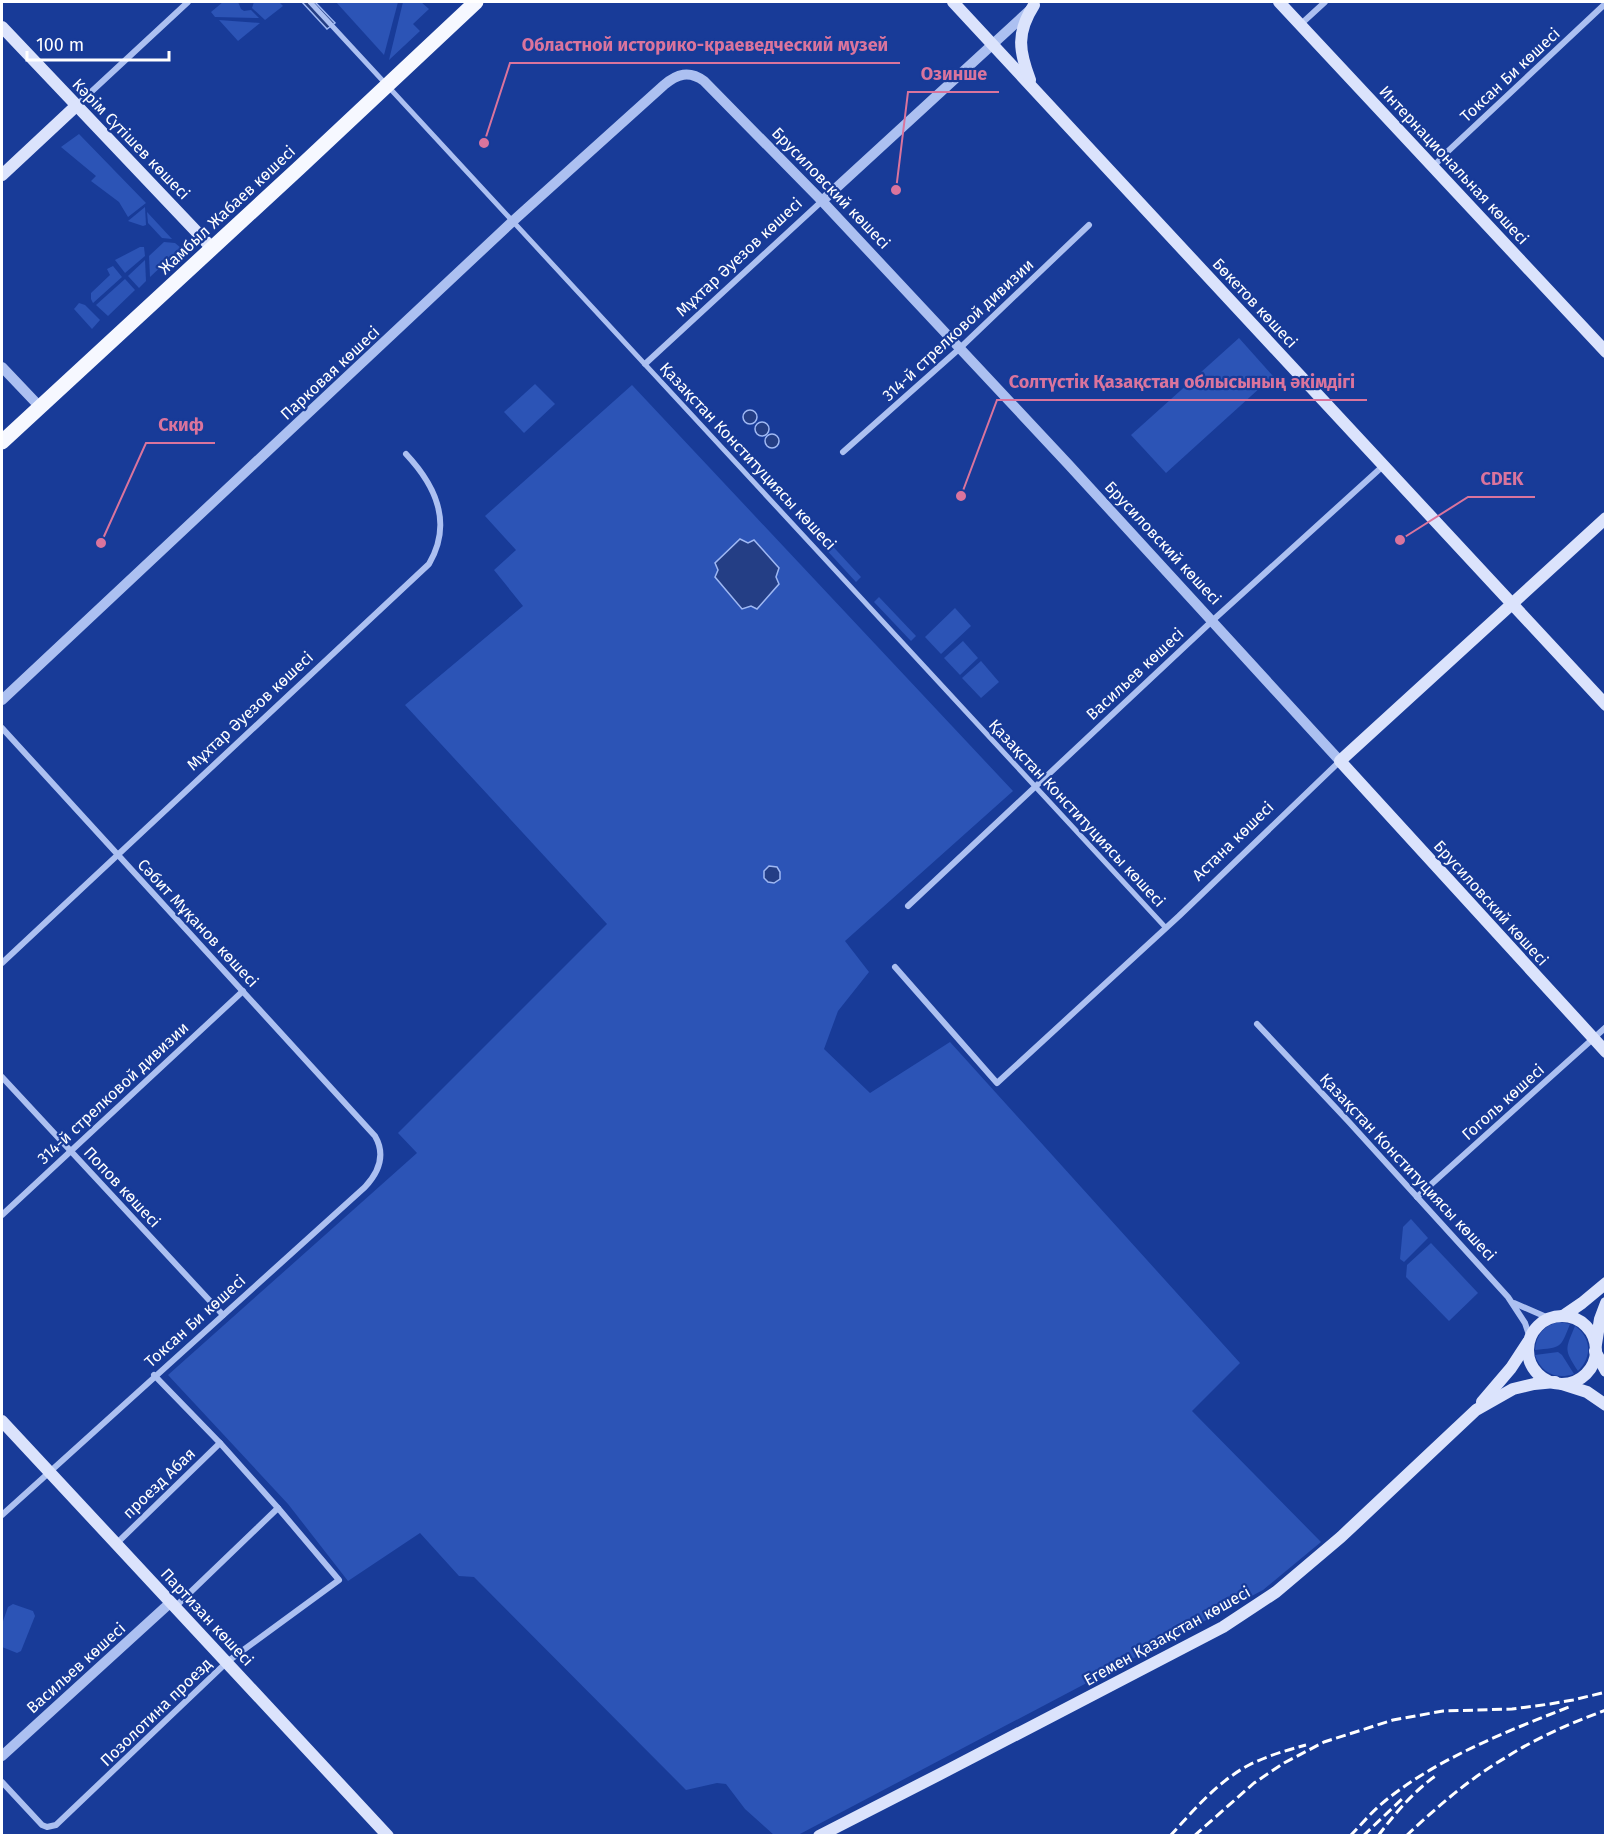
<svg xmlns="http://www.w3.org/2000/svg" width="1607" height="1837" font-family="'Fira Sans',sans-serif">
<rect width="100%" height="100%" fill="#183b98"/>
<g fill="#2c54b6">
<path d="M223,2h15l3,7 3,2 7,-1 8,8 -44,-1 -4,-5z"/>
<path d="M254,2h25l4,4 -18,14 -13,-12z"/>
<path d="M336,2h62l-14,53z"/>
<path d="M403,2h18l8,7 -16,15 7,7 -31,29z"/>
<path d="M219,20l41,3 -22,18z"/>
<path d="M79,134l67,69 -18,14 -9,-15 -28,-21 5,-5 -35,-29z"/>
<path d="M145,207l1,18 -3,1 -15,-5z"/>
<path d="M147,212l25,27 -10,-1 -14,-15z"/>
<path d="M164,242l11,1 6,5 -31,29 -1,-21z"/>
<path d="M140,247h4l1,9 -20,17 -10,-13z"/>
<path d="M145,260l1,21 -7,7 -11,-12z"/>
<path d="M113,266l9,11 -29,26 -2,-4v-6l19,-18 -3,-6z"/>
<path d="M125,279l10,11 -27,26 -12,-11z"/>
<path d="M79,303l6,2 15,15 -8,9 -18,-20z"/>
<path d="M1239,338l34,38 -107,97 -35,-38z"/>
<path d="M535,384l20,20 -31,29 -20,-21z"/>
<path d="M632,385l381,406 -168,150 24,31 -31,39 -14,38 46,44 80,-51 290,321 -48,48 129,131 -58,48 -465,245h-24l-29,-26 -19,-25 -9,-1 -31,7 -212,-213 -15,-1 -39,-43 -72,48 -60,-77 -120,-129 249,-222 -19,-20 209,-209 -202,-219 118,-99 -29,-36 22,-20 -31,-34z"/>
<path d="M827,540l34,37 -5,5 -34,-37z"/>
<path d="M879,597l37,39 -5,5 -37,-39z"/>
<path d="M955,608l16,18 -30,28 -16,-17z"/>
<path d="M963,641l15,17 -18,17 -16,-17z"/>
<path d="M981,661l18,21 -18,16 -19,-20z"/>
<path d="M1411,1219l17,19 -24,24 -4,-3 3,-32z"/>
<path d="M1431,1243l47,50 -29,28 -43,-44 1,-12z"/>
<path d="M1559,1322l11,2c-10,25 -8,23 -35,26 1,-15 9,-25 24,-28z"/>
<path d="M1575,1326c16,11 18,31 3,45 -14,-22 -13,-21 -3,-45z"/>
<path d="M1558,1352l4,3 12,19c-18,6 -33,-1 -39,-19z"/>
<path d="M13,1604l20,7 2,5 -14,35 -4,2 -15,-6v-23l6,-17z"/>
</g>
<g fill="#243e85" stroke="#9fb8f3" stroke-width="1.5">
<path d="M302,2h13l20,21 -8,6z"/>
<circle cx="750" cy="417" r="7"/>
<circle cx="762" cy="429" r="7"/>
<circle cx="772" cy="441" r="7"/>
<path d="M740,539l8,4 6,-3 25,28 -3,9 3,7 -22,25 -6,-3 -9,3 -27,-32 3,-7 -3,-7z"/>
<path d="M769,866l8,1 3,5v7l-6,4 -6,-1 -4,-4v-7z"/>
</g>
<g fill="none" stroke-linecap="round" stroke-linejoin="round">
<path stroke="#acc0f1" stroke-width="5" d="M310,2l856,926"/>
<g stroke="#acc0f1" stroke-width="6">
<path d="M1301,24l24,-22"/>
<path d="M77,105l111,-103"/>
<path d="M1433,167l12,-13 161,-151"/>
<path d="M645,364l177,-163"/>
<path d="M843,452l116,-103 130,-124"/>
<path d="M2,728l373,408c11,19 4,36 -10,51l-363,328"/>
<path d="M908,906l304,-285 171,-155"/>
<path d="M2,963l427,-399c24,-41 7,-78 -23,-110"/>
<path d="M895,967l102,116 182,-167 161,-155"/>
<path d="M1257,1024l91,97 160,176 17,26 5,15"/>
<path d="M2,1077l221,238"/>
<path d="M1417,1197l189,-170"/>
<path d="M2,1215l241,-224"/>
<path d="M1514,1303l30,13 9,1"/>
<path d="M116,1544l104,-101"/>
<path d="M175,1607l103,-99"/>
<path d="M2,1782l40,43 5,2 9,-2 171,-163 112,-82 -61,-72 -58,-65 -66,-68"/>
</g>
<g stroke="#acc0f1" stroke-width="10">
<path d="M822,201l208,-191"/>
<path d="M2,367l38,40"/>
<path d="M2,700l511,-479 151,-136c13,-11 25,-15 40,-4l118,120 246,263 272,297"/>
<path d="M2,1756l169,-154"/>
</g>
<g stroke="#dbe3fc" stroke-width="12">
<path d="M953,2l653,703"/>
<path d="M1279,2l327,350"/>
<path d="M2,27l210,221"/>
<path d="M1030,80c-11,-29 -14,-47 4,-75"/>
<path d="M2,175l74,-69"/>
<path d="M1606,518l-266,243 266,291"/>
<path d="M1563,1316l19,-13 24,-20"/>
<circle cx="1562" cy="1350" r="34"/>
<path d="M1596,1344l4,-25 6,-16"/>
<path d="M1595,1351l11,20"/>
<path d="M1562,1384l25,8 19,13"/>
<path d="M1482,1402l29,-34 17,-26"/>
<path d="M2,1421l386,415"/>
<path d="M819,1836l129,-66 275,-143 53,-35 65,-55 135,-127 37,-21 21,-5 21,-2"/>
</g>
<path stroke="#f6f8ff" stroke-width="15" d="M2,442l297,-274 177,-166"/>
<g stroke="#fff" stroke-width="3" stroke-dasharray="10 4.5" stroke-linecap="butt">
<path d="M1170,1836c24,-26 47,-54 79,-71 18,-9 38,-15 57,-20"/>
<path d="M1194,1836l60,-53 30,-20 40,-21 69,-22 50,-9 69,-2 38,-5 23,-4 33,-8"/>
<path d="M1350,1836c10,-10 19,-21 29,-30 52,-45 126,-74 190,-99"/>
<path d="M1363,1836l40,-38"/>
<path d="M1378,1836c18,-24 36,-45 60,-62"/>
<path d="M1406,1836c31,-29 63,-57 99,-78 31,-20 66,-35 101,-48"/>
</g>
</g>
<g text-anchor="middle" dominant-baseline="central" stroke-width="4.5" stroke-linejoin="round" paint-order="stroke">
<g font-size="16" fill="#fff" stroke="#183b98">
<text transform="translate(1510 75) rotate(-43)">Токсан Би көшесі</text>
<text transform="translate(131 139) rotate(46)">Кәрім Сүтішев көшесі</text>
<text transform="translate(1454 165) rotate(47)">Интернациональная көшесі</text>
<text transform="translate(831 188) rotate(46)">Брусиловский көшесі</text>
<text transform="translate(227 210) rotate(-43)">Жамбыл Жабаев көшесі</text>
<text transform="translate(739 257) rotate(-43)">Мұхтар Әуезов көшесі</text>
<text transform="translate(1255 303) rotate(47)">Бөкетов көшесі</text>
<text transform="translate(958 330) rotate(-43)">314-й стрелковой дивизии</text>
<text transform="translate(330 373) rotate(-43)">Парковая көшесі</text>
<text transform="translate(748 456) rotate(47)">Қазақстан Конституциясы көшесі</text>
<text transform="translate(1163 543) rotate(47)">Брусиловский көшесі</text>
<text transform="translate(1135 674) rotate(-43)">Васильев көшесі</text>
<text transform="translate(250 711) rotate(-43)">Мұхтар Әуезов көшесі</text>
<text transform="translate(1077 813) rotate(47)">Қазақстан Конституциясы көшесі</text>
<text transform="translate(1233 841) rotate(-44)">Астана көшесі</text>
<text transform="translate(1491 903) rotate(48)">Брусиловский көшесі</text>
<text transform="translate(198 923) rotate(47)">Сәбит Мұқанов көшесі</text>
<text transform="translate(113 1093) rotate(-43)">314-й стрелковой дивизии</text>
<text transform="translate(1503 1102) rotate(-42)">Гоголь көшесі</text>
<text transform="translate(1408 1167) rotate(47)">Қазақстан Конституциясы көшесі</text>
<text transform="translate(122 1187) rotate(47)">Попов көшесі</text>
<text transform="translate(195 1321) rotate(-42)">Токсан Би көшесі</text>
<text transform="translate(159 1483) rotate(-44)">проезд Абая</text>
<text transform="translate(207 1617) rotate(47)">Партизан көшесі</text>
<text transform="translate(1167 1636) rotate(-29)">Егемен Қазақстан көшесі</text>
<text transform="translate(76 1668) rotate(-42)">Васильев көшесі</text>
<text transform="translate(156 1712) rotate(-44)">Позолотина проезд</text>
</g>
</g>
<path fill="none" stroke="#da749d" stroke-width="2" d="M484 143L510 63H900M896 190L908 92H999M961 496L997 400H1367M101 543L146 443H215M1400 540L1468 497H1535"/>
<g fill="#da749d" stroke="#183b98" stroke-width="2">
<circle cx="484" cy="143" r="6"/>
<circle cx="896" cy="190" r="6"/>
<circle cx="961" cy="496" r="6"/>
<circle cx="101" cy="543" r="6"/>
<circle cx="1400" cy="540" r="6"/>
</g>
<g font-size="18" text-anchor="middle" font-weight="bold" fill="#da749d" stroke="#183b98" stroke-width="4.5" stroke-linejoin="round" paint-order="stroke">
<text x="705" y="51">Oбластной историко-краеведческий музей</text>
<text x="954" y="80">Озинше</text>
<text x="1182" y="388">Солтүстік Қазақстан облысының әкімдігі</text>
<text x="181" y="431">Скиф</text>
<text x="1502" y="485">CDEK</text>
</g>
<rect width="1607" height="1837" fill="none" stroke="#ffffff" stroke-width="6"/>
<path d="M27 51v9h142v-9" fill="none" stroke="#ffffff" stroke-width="3"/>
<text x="36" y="51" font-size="18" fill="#ffffff" stroke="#183b98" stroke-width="4.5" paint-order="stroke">100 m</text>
</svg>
